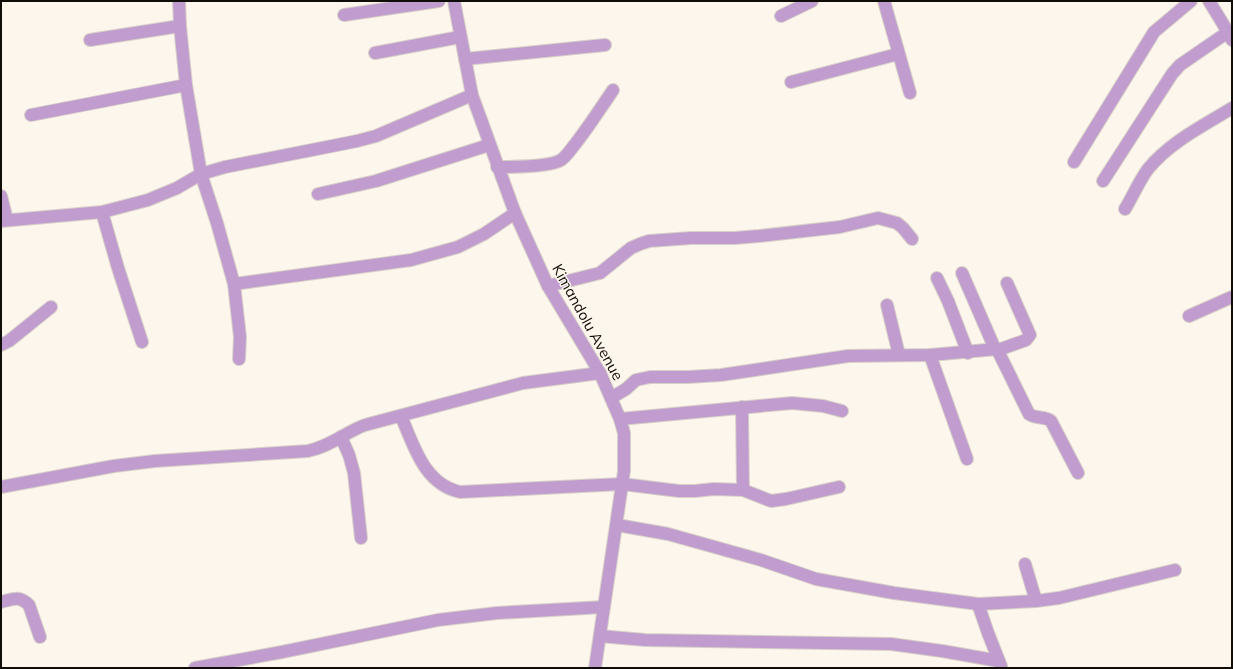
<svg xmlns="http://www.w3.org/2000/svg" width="1233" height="669" font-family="Mulish,sans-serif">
<rect width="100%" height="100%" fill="#fdf6ed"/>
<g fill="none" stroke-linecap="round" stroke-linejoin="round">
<defs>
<g id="minor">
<path d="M179,1l1,25 6,59 15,89 16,49 17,61 6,53 -1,22"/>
<path d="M454,1l18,94 43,118 33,73 52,87 20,46 4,14v38l-29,197"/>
<path d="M884,1l26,92"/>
<path d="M1209,1l19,31 4,8"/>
<path d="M344,15l95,-14"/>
<path d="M781,16l31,-15"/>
<path d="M90,40l90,-14"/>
<path d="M375,53l85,-16"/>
<path d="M465,59l140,-14"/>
<path d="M791,82l107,-28"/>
<path d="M31,115l155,-30"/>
<path d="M1074,162l80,-130 37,-31"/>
<path d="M497,167c15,0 53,0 64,-7 6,-4 10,-11 15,-17 13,-17 25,-35 37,-53"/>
<path d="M1103,181l69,-107 8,-9 48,-33"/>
<path d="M318,194l58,-13 113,-36"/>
<path d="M1,196l6,24"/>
<path d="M1125,209c8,-13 14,-28 23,-40 22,-27 55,-43 84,-61"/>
<path d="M102,212l16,56 24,74"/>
<path d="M1,221l101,-9 46,-12 29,-12 24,-14 24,-7 97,-19 35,-7 19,-5 96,-41"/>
<path d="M962,273l33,76"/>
<path d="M937,278l11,23 20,52"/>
<path d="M234,284l177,-24 47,-13 26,-13 31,-21"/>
<path d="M548,286l52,-13 31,-25 9,-4 9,-3 42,-3h44l24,-2 81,-9 38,-9 19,5 6,5 9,11"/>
<path d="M887,305l12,50"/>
<path d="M1189,316l43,-19"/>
<path d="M1,345l8,-4 42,-34"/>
<path d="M998,350l28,-10 4,-5 -23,-52"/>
<path d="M930,355l37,104"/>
<path d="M611,398l15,-9 10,-9 14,-3h38l33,-2 127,-19 82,-1 67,-6 32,65c7,5 16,2 22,7l27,52"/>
<path d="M742,407l1,83"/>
<path d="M401,416c13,30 23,68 59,76l162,-8 57,7h16l19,-2 29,1 28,11 15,-2 53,-12"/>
<path d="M620,419l172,-16 31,3 19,5"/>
<path d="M341,437l8,18 5,18 7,65"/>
<path d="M1,487l113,-21 41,-5 153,-10c23,-5 36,-18 57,-26l158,-42 77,-10"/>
<path d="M617,525l51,9 93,26 55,19 78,14 84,11 58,-3 23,-3 116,-28"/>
<path d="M1025,564l11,37"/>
<path d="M1,602c12,-3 18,-7 28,3l11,32"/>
<path d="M978,604l10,29 13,33"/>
<path d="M600,636l45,4 246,4 51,7 57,10"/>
<path d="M195,668l87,-16 156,-32 59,-7 107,-6"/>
</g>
</defs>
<use href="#minor" stroke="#d7d1c8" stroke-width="14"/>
<use href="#minor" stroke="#c19ccf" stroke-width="12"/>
</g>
<g text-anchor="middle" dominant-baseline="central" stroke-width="3" stroke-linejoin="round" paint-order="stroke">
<g font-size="15" fill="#100c08" stroke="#fdf6ed">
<text transform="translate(588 322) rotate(61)">Kimandolu Avenue</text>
</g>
</g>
<rect width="1233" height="669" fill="none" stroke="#100c08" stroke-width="4"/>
</svg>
